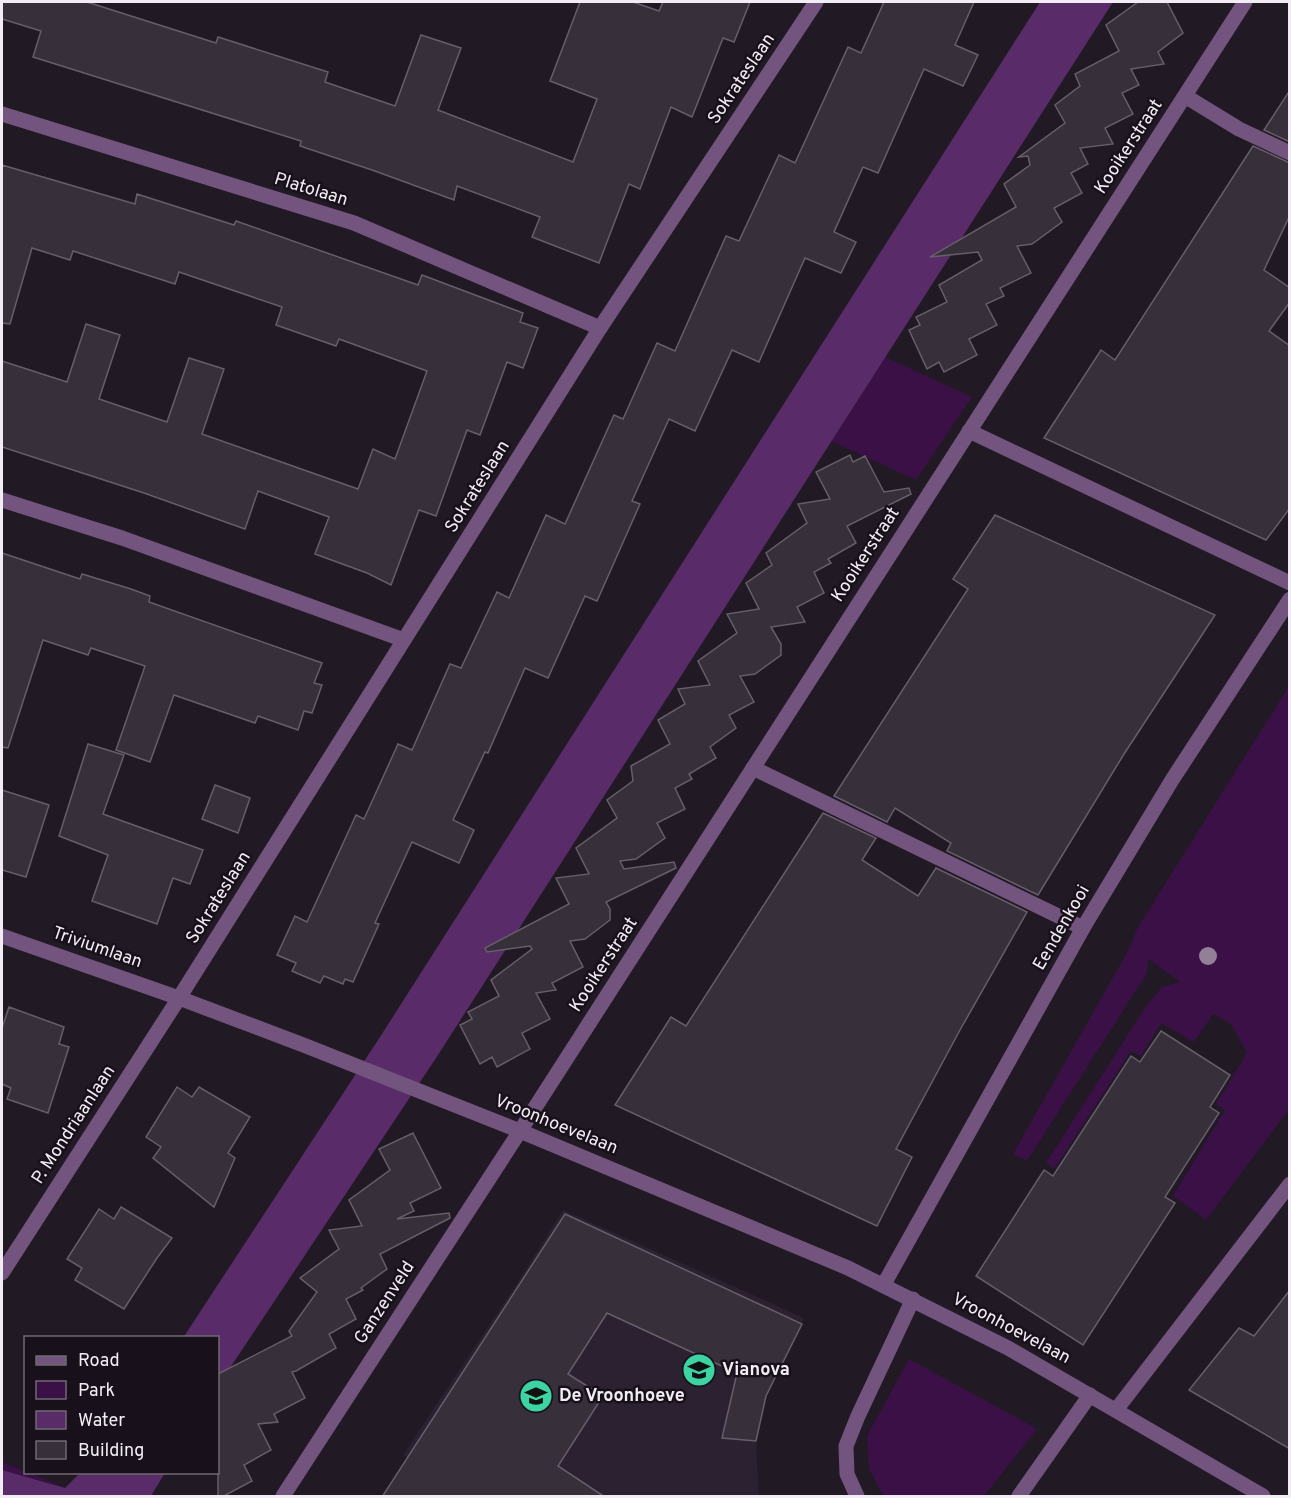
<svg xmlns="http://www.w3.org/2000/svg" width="1291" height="1498" font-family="Overpass,sans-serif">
<rect width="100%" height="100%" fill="#211a24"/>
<path fill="#2c2130" d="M563,1210l241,108 -40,84 -8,45 3,49h-260l-96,-41 115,-173z"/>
<g fill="#3a1047">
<path d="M885,357l87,40 -56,83 -85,-39z"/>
<path d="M1289,686v423l-83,111 -33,-24 52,-86 -9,-6 31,-51 -16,-29 -18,-10 -19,28 -33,-19 -20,33 -10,-5 -77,118 -8,-6 100,-157 16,-19 18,-5 -32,-23 -1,14 -120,188 -14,-7 116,-205 8,-20z"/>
<path d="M909,1359l128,70 -53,67h-98l-5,-4 -12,-23 -2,-33z"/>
<path d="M2,1462l64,26 -64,-18z"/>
</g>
<g fill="#592c69">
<path d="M1040,2h73l-675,1053 -220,331v-48h-35l197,-301z"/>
<path d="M2,1470l63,18 15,-15h85l-13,21 2,2h-152z"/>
</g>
<g fill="#372f3a" stroke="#675e6b" stroke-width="1.5">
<path d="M2,2h85l129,41 2,-6 110,35 -3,10 70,24 26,-71 40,13 -23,62 135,52 24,-63 -47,-18 30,-79h53l26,9 4,-9h87l-16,40 -11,-4 -31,79 -21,-10 -31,82 -11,-5 -30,79 -67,-26 8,-20 -83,-31 -3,14 -79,-29 -75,-25 1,-5 -268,-84 8,-26 -39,-12z"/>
<path d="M884,2h90l-19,43 23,10 -15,31 -39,-17 -46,104 -15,-6 -29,65 22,10 -15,31 -36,-15 -46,104 -27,-12 -37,81 -26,-12 -37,82 8,3 -43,97 -12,-5 -37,82 -23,-10 -37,85 -3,-1 -32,68 21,10 -15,33 -47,-21 -37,81 4,1 -26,58 -8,-3 -2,5 -19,-8 -4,7 -28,-12 4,-8 -19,-8 18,-39 12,6 49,-107 8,4 34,-75 14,6 38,-86 11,4 36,-76 12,6 37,-83 19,9 49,-109 9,4 34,-76 18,8 51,-115 13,5 40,-86 16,8 53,-116 13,6z"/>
<path d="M1138,2h29l16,31 -25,19 6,12 -33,5 8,16 -17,8 11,21 -28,14 8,16 -33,4 8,16 -17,9 11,20 -28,15 8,14 -30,22 -15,2 14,27 -31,15 4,8 -18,8 11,21 -28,14 8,16 -33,17 -5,-10 -12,7 -18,-39 11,-5 -4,-8 31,-15 -8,-17 43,-25 -4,-8 -48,5 86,-50 -12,-23 26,-19 -2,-9 -9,1 46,-34 -10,-18 25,-19 -5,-12 44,-23 -13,-26z"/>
<path d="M1290,90v52l-26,-12z"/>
<path d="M1253,146l37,17v52l-26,55 26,18v14l-21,29 21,15v162l-24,32 -222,-102 57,-88 14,10z"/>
<path d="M2,165l133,39 2,-10 97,31 2,-4 182,64 4,-10 101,38 -3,9 18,6 -15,40 -16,-6 -27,73 -13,-5 -31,86 -17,-6 -28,75 -24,-12 -52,-19 14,-37 -71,-26 -13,38 -101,-36 -142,-46v-86l65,21 19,-58 34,11 -21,64 68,23 22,-64 35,11 -22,65 156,55 15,-40 22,10 32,-88 -88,-32 -3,7 -60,-21 6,-18 -103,-35 -4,12 -102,-33 -3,9 -38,-12 -22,76 -8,-1z"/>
<path d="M850,455l3,7 12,-6 19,36 25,-4 2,6 -64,32 9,17 -28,16 3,4 -17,9 10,21 -27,14 8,15 -34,5 10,17v11l-26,19 -15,2 14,26 -25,13 7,13 -26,19 6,11 -27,16 3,5 -17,9 10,21 -28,14 8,15 -29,21 -16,2 4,8 50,-7 2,6 -70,34 4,7v11l-25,19 -15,2 13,26 -31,16 4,7 -20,3 14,26 -28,14 8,16 -33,18 -5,-10 -12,7 -20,-39 12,-6 -4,-7 31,-16 -8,-16 41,-31 -2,-3 -43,6 -2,-4 84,-44 -13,-26 33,-4 -13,-26 41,-30 -10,-18 26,-19 -2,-15 39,-22 -12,-24 27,-16 -7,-15 32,-4 -12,-24 39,-28 -10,-19 32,-5 -13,-26 26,-18 -6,-12 41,-30 -9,-19 32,-5 -14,-27z"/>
<path d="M995,515l220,100 -91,139 -86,141 -91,-44 4,-8 -56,-35 -8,14 -53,-26 134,-207 -15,-10z"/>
<path d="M2,553l78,26 2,-5 49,15 19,7 -1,6 173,61 -8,20 8,2 -10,28 -8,-2 -6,19 -40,-14 -3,7 -81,-28 -24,67 -34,-12 29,-84 -54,-18 -3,7 -45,-15 -35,108 -6,-1z"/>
<path d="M88,744l36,11 -21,59 100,36 -13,34 -17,-6 -16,46 -65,-23 16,-46 -49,-19z"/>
<path d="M215,785l35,13 -12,35 -36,-14z"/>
<path d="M2,790l47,15 -23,72 -24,-7z"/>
<path d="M823,813l53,25 -14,22 56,36 18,-28 91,44 -67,118 -64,119 16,8 -35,69 -262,-121 56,-88 15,9z"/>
<path d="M9,1007l55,20 -5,17 10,3 -21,66 -41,-14 4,-11 -9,-4v-56z"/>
<path d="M1161,1031l69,44 -20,32 9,6 -54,84 10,6 -92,142 -107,-69 68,-106 9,6 78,-120 9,6z"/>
<path d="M177,1087l15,10 7,-10 51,30 -22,36 7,5 -21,49 -61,-49 8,-11 -15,-10z"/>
<path d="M413,1133l28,55 -31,15 4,8 -17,8 52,-6 1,5 -70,36 7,15 -26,19 2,2 -17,9 10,20 -27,15 7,14 -40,23 -4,1 13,26 -31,16 4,8 -20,2 13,26 -27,15 8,16 -30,16h-4v-123l74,-38 -3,-5 28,-39 -17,-14 39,-29 -10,-19 33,-4 -13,-26 41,-30 -11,-21z"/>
<path d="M121,1207l51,31 -15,20 -33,51 -49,-29 7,-12 -15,-9 32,-50 15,10z"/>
<path d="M565,1214l237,110 -36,72 -10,45 -34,-3 15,-65 -130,-60 -39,61 35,22 -45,70 47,31h-223z"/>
<path d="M1290,1290v159l-101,-59 50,-62 15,8z"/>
</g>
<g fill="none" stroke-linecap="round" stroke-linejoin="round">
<g stroke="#73547f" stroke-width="15">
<path d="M1185,96l54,33 51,24"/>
<path d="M2,114l352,109 246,105"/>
<path d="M969,431l321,152"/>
<path d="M2,500l120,38 282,102"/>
<path d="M753,768l330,160"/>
<path d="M2,936l177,62 127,48 214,85 328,137 160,80 255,148"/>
<path d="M2,1273l177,-275 421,-670 216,-326"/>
<path d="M884,1284l199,-356 89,-148 118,-181"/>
<path d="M1116,1410l174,-226"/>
<path d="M283,1496l237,-365 725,-1129"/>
<path d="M857,1496l-10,-22 -1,-28 12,-30 55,-117"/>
<path d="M1019,1496l71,-101"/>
</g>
</g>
<circle fill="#928099" cx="1208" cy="956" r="9"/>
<defs>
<symbol id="school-disc" viewBox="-11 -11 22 22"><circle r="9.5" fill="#3dd4a3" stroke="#18111b"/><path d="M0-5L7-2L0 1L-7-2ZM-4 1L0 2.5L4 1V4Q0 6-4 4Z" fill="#111"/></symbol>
</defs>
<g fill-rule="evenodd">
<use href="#school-disc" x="680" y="1351" width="38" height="38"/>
<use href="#school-disc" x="517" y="1377" width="38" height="38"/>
</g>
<g text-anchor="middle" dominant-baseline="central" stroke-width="5" stroke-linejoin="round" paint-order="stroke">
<g font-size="18" fill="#f2edf4" stroke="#18111b">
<text transform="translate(742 79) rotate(-56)">Sokrateslaan</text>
<text transform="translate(1129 147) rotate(-57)">Kooikerstraat</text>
<text transform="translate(311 190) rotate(17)">Platolaan</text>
<text transform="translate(478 487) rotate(-58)">Sokrateslaan</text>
<text transform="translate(866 555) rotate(-57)">Kooikerstraat</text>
<text transform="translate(219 898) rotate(-58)">Sokrateslaan</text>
<text transform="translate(1062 928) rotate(-60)">Eendenkooi</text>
<text transform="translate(97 948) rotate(19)">Triviumlaan</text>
<text transform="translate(604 965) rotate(-57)">Kooikerstraat</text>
<text transform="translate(74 1125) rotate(-57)">P. Mondriaanlaan</text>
<text transform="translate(556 1125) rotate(22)">Vroonhoevelaan</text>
<text transform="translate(385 1303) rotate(-57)">Ganzenveld</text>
<text transform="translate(1011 1329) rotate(28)">Vroonhoevelaan</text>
</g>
<g font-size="18" font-weight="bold" fill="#f2edf4" stroke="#18111b" text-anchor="start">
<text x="722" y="1370">Vianova</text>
<text x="559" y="1396">De Vroonhoeve</text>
</g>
</g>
<rect width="1291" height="1498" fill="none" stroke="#f2edf4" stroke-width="6"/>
<rect x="24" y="1336" width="195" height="138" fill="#18111b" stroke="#6f6972" stroke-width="1.5"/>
<rect x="36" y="1356" width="30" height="9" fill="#73547f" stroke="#6f6972" stroke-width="1.5"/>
<text x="78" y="1366" font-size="18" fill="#f2edf4">Road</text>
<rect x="36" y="1381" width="30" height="18" fill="#3a1047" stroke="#6f6972" stroke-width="1.5"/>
<text x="78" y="1396" font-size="18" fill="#f2edf4">Park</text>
<rect x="36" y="1411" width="30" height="18" fill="#592c69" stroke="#6f6972" stroke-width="1.5"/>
<text x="78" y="1426" font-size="18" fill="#f2edf4">Water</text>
<rect x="36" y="1441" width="30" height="18" fill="#372f3a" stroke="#6f6972" stroke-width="1.5"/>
<text x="78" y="1456" font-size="18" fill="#f2edf4">Building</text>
</svg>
